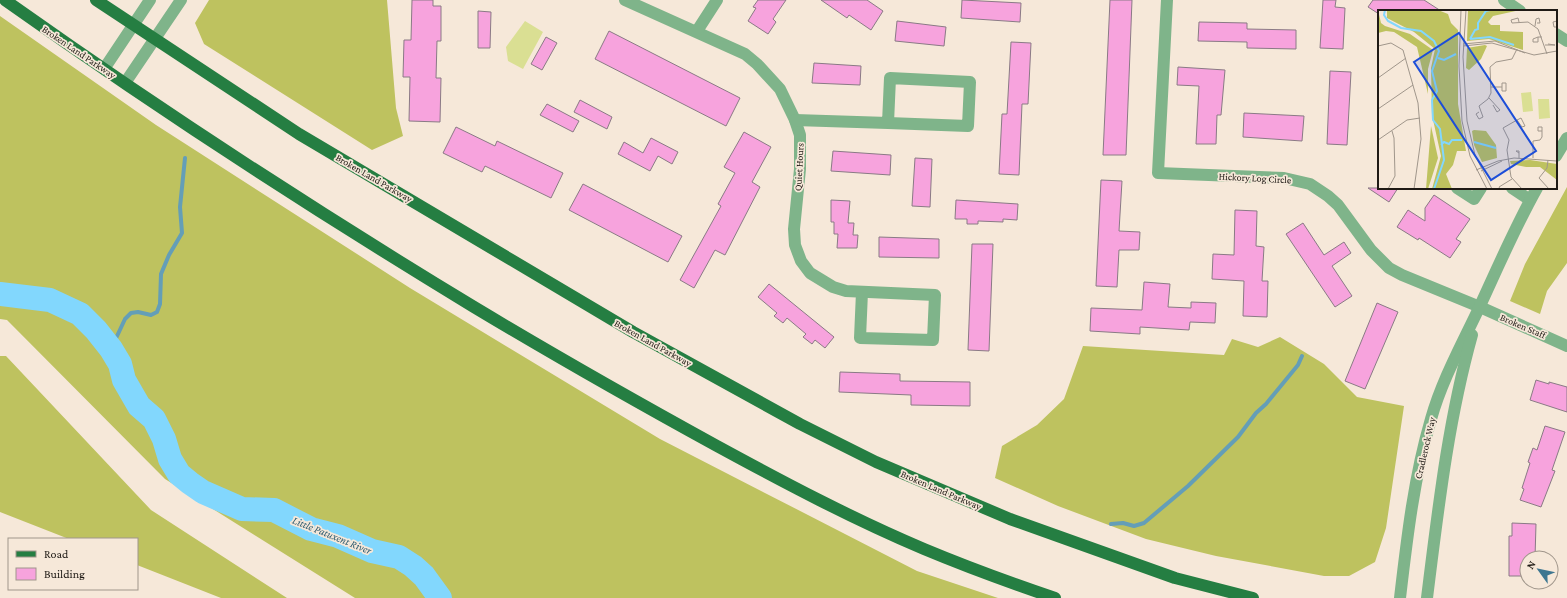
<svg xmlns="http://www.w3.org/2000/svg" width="1567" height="598" font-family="'Crimson Pro',serif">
<rect width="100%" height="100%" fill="#f6e8d9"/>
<path fill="#dadf93" d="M525,21l18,11 -20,37 -15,-8 -2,-14z"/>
<g fill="#bec25f">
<path d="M209,0h178l9,108 7,28 -31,14 -168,-106 -9,-21z"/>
<path d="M0,16l156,109 254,163 250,151 257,132 81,27h-643l-190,-119 -158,-159 -7,-1z"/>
<path d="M1567,187v76l-20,28 -7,23 -30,-13 15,-37z"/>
<path d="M1280,337l44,27 33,33 47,9 -18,122 -11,34 -26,14h-25l-108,-20 -70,-17 -88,-33 -63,-28 7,-32 35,-21 27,-26 19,-53 141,9 8,-16 26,8z"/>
<path d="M0,356h6l145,154 136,88h-66l-84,-33v-26h-68l-69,-27z"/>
</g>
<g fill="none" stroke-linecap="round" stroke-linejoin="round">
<g stroke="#649eb7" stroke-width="4">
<path d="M111,349l14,-30 6,-6 7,-1 13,3 6,-3 3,-8 1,-30 8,-19 13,-22 -2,-26 5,-49"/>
<path d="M1111,524l12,-1 11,3 10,-3 44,-37 50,-49 18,-24 10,-9 32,-39 4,-9"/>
</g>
<path stroke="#82d7fd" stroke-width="24" d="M0,294l50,6 30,14 16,16 15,19 9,15 4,16 15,26 15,13 10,20 6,20 9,15 11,9 13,9 39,17 32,1 37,19 27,7 34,15 27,6 14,9 11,10 16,22"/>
</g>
<g fill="#f7a3dd" stroke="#8a7a85">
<path d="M412,0h21v6h8v35h-4l-1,37h5l-1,44 -31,-1 1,-44h-7l1,-37h7z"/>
<path d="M758,0h28l-13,19 3,3 -8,12 -20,-13 8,-13 -3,-1z"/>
<path d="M821,0h46l16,11 -12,19 -22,-15 -2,3z"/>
<path d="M962,0l59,3 -1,19 -59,-4z"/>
<path d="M1110,0h22l-6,155h-23z"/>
<path d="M1323,0h13l-1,7 10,1 -2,41 -23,-1z"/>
<path d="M1373,0h51l17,11h-62v3l-11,-7z"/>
<path d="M478,11l13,1 -1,36h-12z"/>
<path d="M897,21l49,6 -2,19 -49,-5z"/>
<path d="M1199,22l48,1v6l49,1v19l-49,-1v-6l-49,-1z"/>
<path d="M609,31l131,67 -14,28 -131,-67z"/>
<path d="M546,37l11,6 -15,27 -11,-6z"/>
<path d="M1011,42l20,1 -3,61h-6l-3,71 -20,-1 3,-60h5z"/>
<path d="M814,63l47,3 -1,19 -48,-2z"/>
<path d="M1178,67l47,3 -4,45h-4l-1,29h-20l3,-58 -22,-1z"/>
<path d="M1330,71l21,1 -4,73 -20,-1z"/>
<path d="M580,100l32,17 -5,12 -33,-17z"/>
<path d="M547,104l32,17 -6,11 -33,-17z"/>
<path d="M1244,113l60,3 -2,25 -59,-4z"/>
<path d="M456,127l39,19 2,-5 66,32 -12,25 -66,-32 -3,6 -39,-19z"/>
<path d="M744,132l27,15 -19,35 8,5 -35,68 -10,-5 -21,38 -14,-8 41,-74 -3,-2 17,-31 -11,-6z"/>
<path d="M651,138l27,14 -6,12 -14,-8 -8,15 -32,-17 6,-12 19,11z"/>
<path d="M833,151l58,4 -1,20 -59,-4z"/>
<path d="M915,158l17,1 -2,48 -18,-1z"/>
<path d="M1101,180l21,1 -3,50 21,1 -1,18h-20l-2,37 -21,-1z"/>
<path d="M583,184l99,52 -14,26 -99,-52z"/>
<path d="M1368,188h30l-9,14z"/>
<path d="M1434,195l36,24 -14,20 5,3 -11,16 -31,-20 -1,2 -21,-13 11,-17 17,11v-13z"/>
<path d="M831,200l19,1 -2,22h6l-1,12h5l-1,13h-20l1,-14h-4v-12h-3z"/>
<path d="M956,200l62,4 -1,16 -14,-1v3l-25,-1v3h-11v-5h-12z"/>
<path d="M1235,210l22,1 -1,35 8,1 -2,34h6l-1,36 -24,-1 1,-35 -32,-2 1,-25 21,1z"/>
<path d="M1303,223l21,32 20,-13 7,11 -19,13 20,30 -17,11 -49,-73z"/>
<path d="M879,237l60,2v19l-60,-1z"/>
<path d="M972,244h21l-4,107 -21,-1z"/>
<path d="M1144,282l26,2 -2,23 23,1v-6l25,1 -1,20 -25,-1 -1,8 -49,-3v7l-50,-3 1,-23 51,2z"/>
<path d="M769,284l65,53 -9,11 -10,-8 -3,4 -9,-7 3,-3 -19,-16 -4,5 -9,-7 3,-3 -19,-16z"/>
<path d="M1377,303l21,9 -33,77 -20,-8z"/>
<path d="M840,372l60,2v7l70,1v24l-59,-1v-10l-72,-3z"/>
<path d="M1536,380l13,4v-2l18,5v25l-37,-12z"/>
<path d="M1545,426l20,6 -13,38 3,1 -14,36 -21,-7 4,-11 -2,-1 8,-25 -2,-1 5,-14 4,2z"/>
<path d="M1512,523l24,1 -1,34h-8v18h-18v-40h3z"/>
</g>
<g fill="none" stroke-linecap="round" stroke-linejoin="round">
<g stroke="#7fb48a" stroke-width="12">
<path d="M625,0l120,54 12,10 23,25 15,31 5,15v34l-6,60 1,16 6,16 9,12 23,14 13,4 89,4 -2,45 -73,-2 2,-46"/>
<path d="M1167,0l-9,173 126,5 26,6 18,12 10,9 33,45 18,18 13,7 78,32 87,39"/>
<path d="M1504,0l16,11"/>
<path d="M697,31l20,-31"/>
<path d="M1556,34l11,7"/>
<path d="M795,120l93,3 2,-45 80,4 -2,44 -80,-3"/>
<path d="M1457,188l17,11 7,-11"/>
<path d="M1512,188l18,12"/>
</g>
<g stroke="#7fb48a" stroke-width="12">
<path d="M104,69l46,-69"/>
<path d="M125,83l56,-83"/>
<path d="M1556,156l11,-18"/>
<path d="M1400,598c7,-60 14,-121 31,-179 11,-39 31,-75 48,-111 19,-41 36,-81 58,-120"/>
<path d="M1427,598c11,-88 21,-177 45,-263"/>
</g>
<g stroke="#257e42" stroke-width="12">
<path d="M5,0c152,108 309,210 469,307 80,48 161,94 243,139 68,37 136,73 207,103 43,18 87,34 131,49"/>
<path d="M96,0l203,134 334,198 167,92 76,38 134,57 165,59 78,20"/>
</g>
</g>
<g text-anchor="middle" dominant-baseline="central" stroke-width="3.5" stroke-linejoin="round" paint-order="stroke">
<g font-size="10" fill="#1f1a15" stroke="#f6e8d9">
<text transform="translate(79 52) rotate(34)">Broken Land Parkway</text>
<text transform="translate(799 167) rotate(-87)">Quiet Hours</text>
<text transform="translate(374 178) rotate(30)">Broken Land Parkway</text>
<text transform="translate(1255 178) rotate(3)">Hickory Log Circle</text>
<text transform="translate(1523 326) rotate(23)">Broken Staff</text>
<text transform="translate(653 343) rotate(29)">Broken Land Parkway</text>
<text transform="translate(1425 448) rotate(-77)">Cradlerock Way</text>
<text transform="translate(941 490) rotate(23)">Broken Land Parkway</text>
</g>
<g font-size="11" font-style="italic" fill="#2d5b70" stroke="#f6e8d9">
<text transform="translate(332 535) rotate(22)">Little Patuxent River</text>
</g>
</g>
<g transform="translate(1378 10)">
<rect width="179" height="179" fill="#f6e8d9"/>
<path d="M153,82l2,19 -10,1 -2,-19zM160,89h11l1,19 -11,1z" fill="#dadf93"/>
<path d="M0,0l3,13 4,3 25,8 23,16 -5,19v25l-11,-47 -23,-15 -8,-1 -8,2zM9,0h51l10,4 3,9 7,7v74l8,47h-9l-4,14 -7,9 6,15h-20l9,-33 -9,-41 -1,-47 4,-19 -21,-17 -27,-14zM90,0h52l-27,6 -5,6 3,3h9v6l23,1v18l-34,-11 -22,2zM107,35l2,1 -6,13 -12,11 -3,-2 1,-20zM53,116l7,32 -10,31h-2zM96,120l12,1 10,14 1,13 -15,4 -8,-17 -2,-14zM152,150l27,4v16l-17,-13h-14l-15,-3 -1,-3z" fill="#bec25f"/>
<path fill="none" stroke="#82d7fd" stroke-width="2" d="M7,0l-1,5 4,6 13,7 20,3 13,10 5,10 -7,20 5,20 -5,9 1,20 7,9 4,31 -10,29M92,29l20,-2 24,8M92,29l5,-9 3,-1v-6l8,-12 4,-1M60,48l6,2 12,-6M96,132l22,6M63,135l3,-3 5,2 3,-4h10"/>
<path fill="none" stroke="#a0968b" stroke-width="1" d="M83,0l-2,56 3,55 8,35 17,33M88,0l-3,47 4,64 8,34 17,34M179,11l-4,1 1,5h3M141,12l-1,-4 -7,2 1,3 16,-1 10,7 9,25M157,16l1,-7 3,-1 1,5h-3M160,27l-5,2v3h5v-5h4M85,34l32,-3 30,12M167,35h10l-7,-1M0,36l13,-3 12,7 15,53 3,36 -7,50M85,36l29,-3 42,12 23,-4M0,68l28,-20M113,77h11v4h4v-8h-4v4M111,88l11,12 -3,2 -4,-7M0,99l35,-24M101,102l-3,2 3,5 4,-2 -4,-11 9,-7 3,-6 -1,-26 6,-5 16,-3 5,-10M139,110l4,-2 4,8 -3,1 -5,-7 -14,8 6,12 -2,10 4,27 11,12M0,130l29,-20 13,-2M141,148v-7h-3l3,2M155,148v-17l7,-1 2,-3v-10h-4v4h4M170,150l-1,8 -8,10 10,11M98,160l22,-9 16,-3 43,3M103,161l21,-10M10,179l7,-13 -1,-38 -2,-7M122,179l-1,-2 13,-8"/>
<path fill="#1d4ed8" fill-opacity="0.15" stroke="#1d4ed8" stroke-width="2" d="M81,23l77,118 -45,29 -77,-118z"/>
<rect width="179" height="179" fill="none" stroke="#1f1a15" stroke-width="2"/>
</g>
<rect x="8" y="538" width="130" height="52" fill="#f6e8d9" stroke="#a0968b"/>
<rect x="16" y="551" width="20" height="6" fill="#257e42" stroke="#a0968b"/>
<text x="44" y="558" font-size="12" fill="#1f1a15">Road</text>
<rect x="16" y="568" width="20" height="12" fill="#f7a3dd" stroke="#a0968b"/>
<text x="44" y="578" font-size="12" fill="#1f1a15">Building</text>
<g transform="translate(1539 570) rotate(303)"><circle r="19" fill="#f6e8d9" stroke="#a0968b"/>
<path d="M0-3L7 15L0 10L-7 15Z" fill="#3d7690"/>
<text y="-6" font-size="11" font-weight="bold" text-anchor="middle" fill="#1f1a15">N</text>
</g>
</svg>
